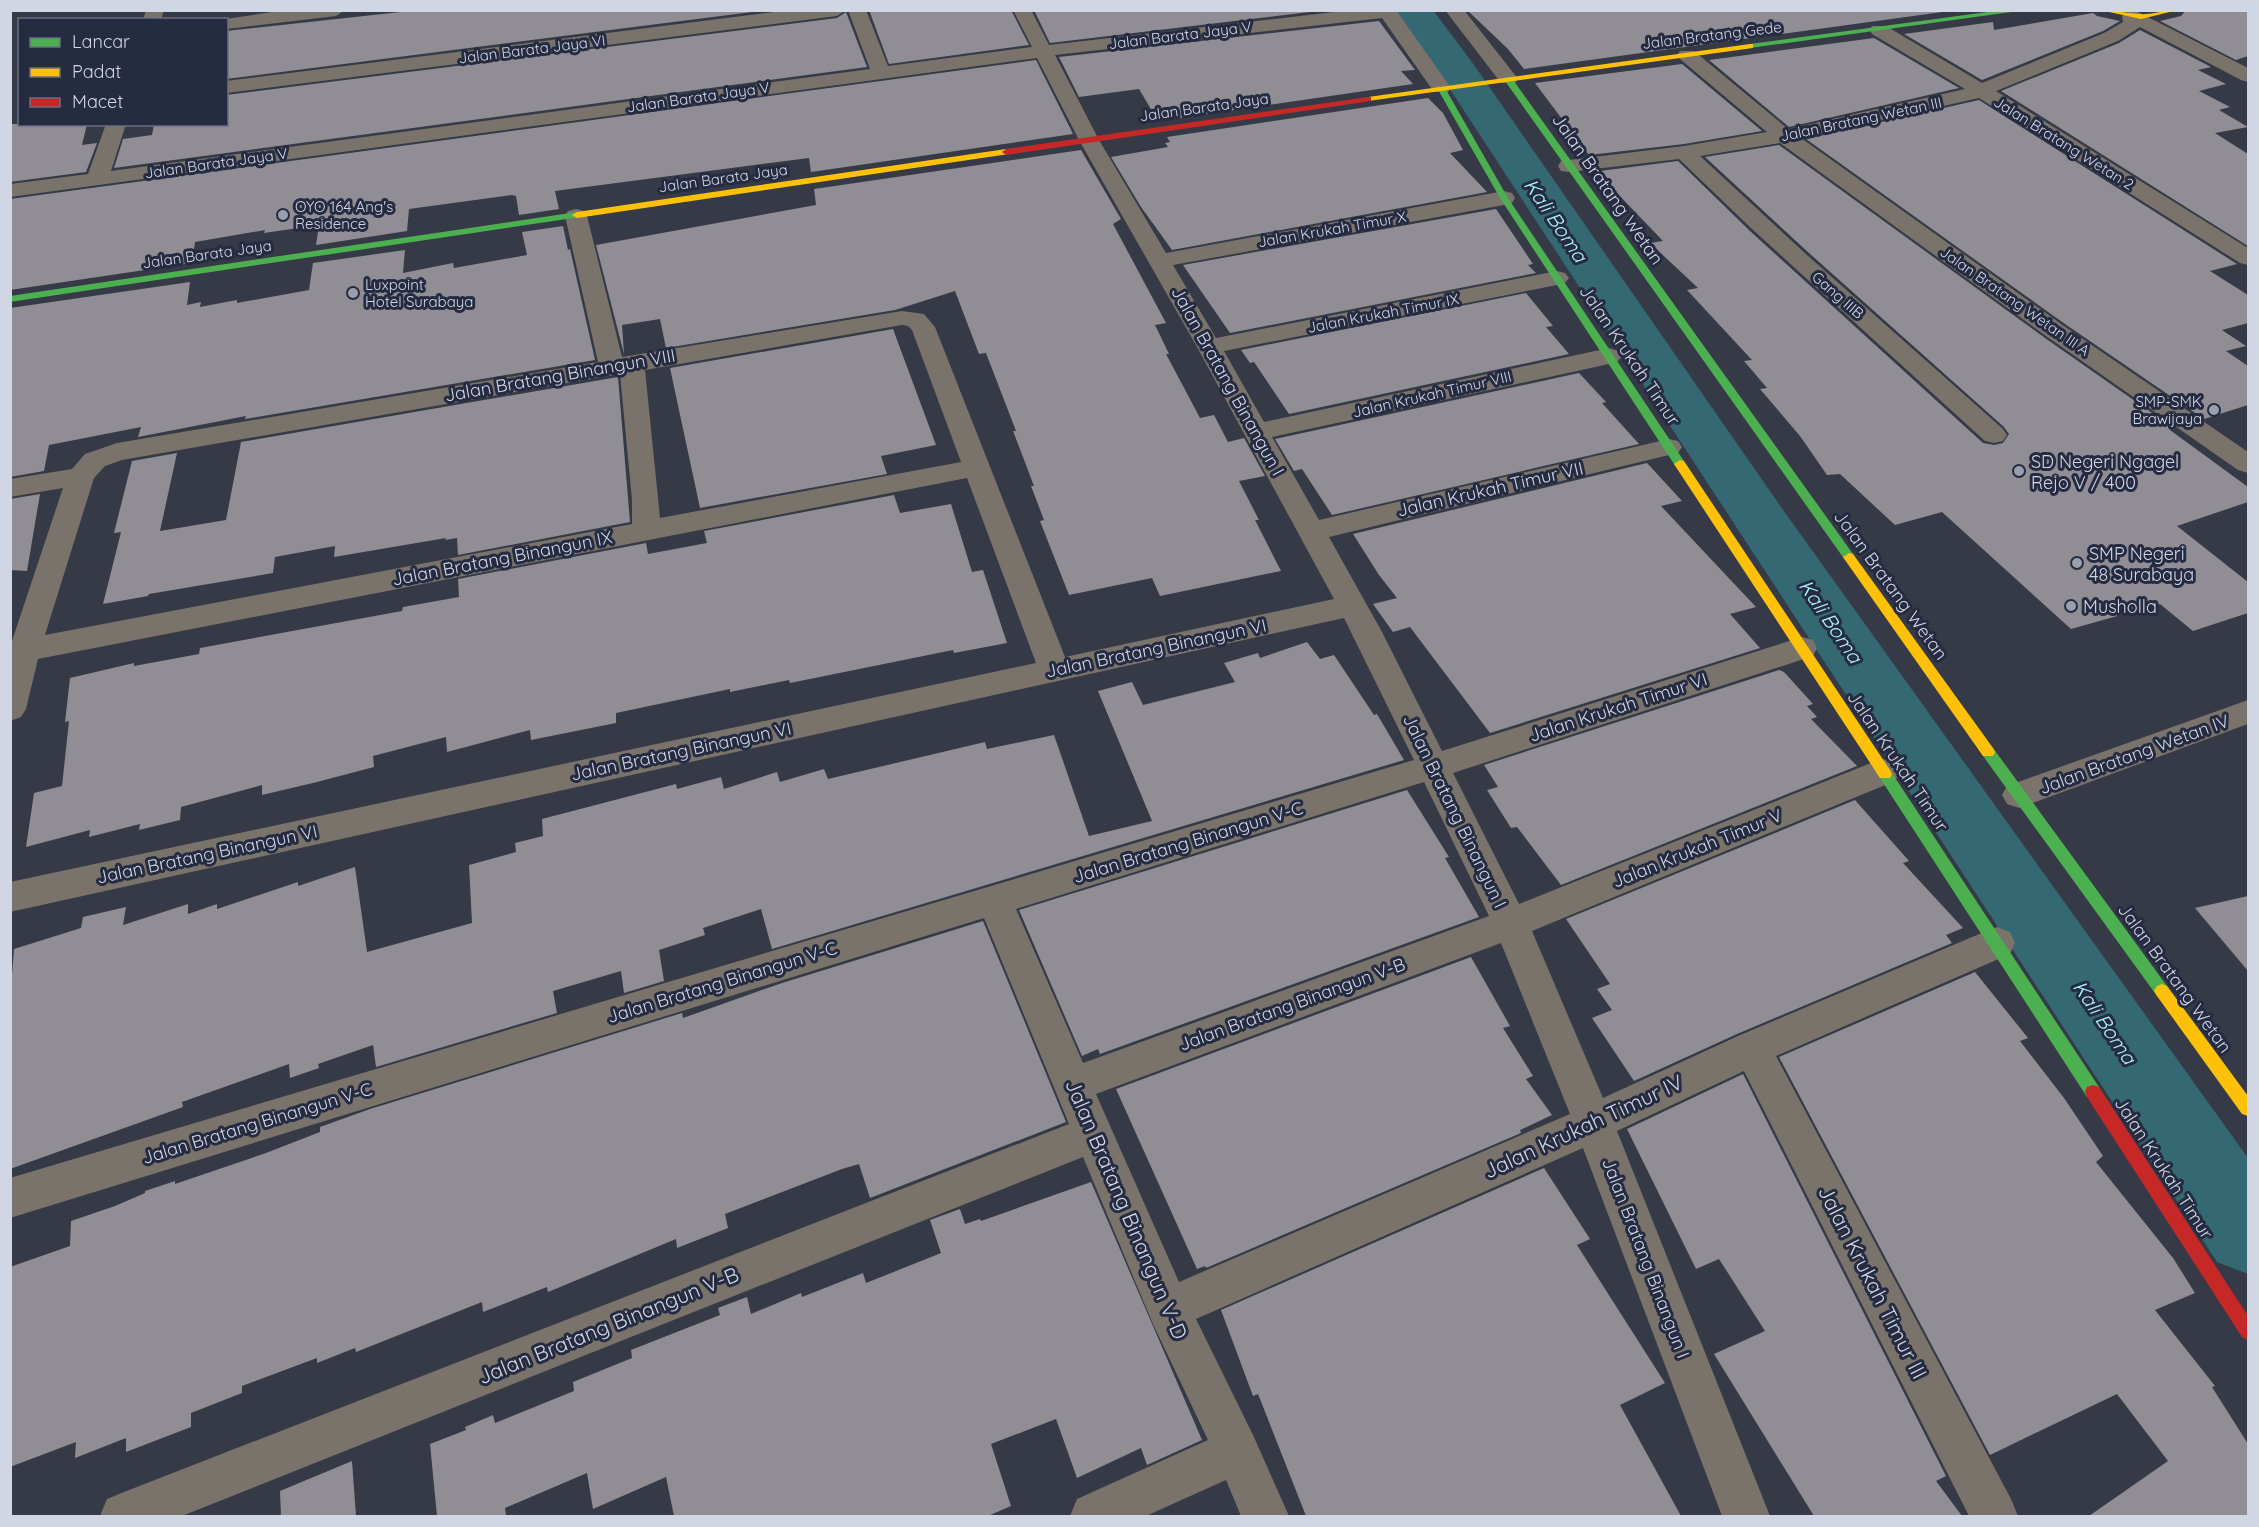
<svg xmlns="http://www.w3.org/2000/svg" width="2259" height="1527" font-family="Quicksand,sans-serif">
<rect width="100%" height="100%" fill="#353a46"/>
<g fill="none" stroke-linecap="round" stroke-linejoin="round">
<path fill="#346872" fill-rule="evenodd" d="M1394,10h39l39,52 309,445 467,651v116l-31,-12 -777,-1188z"/>
</g>
<g fill="#918d95">
<path d="M419,10h348l-541,69v-48z"/>
<path d="M869,10h142l18,35 -140,19z"/>
<path d="M1034,10h293l-277,33z"/>
<path d="M1467,10h490l-433,59 -16,-20z"/>
<path d="M2186,10h62v46l-12,4 -76,-39 21,-5z"/>
<path d="M846,12l21,55 -753,101 9,-29 29,-4 2,-11h72v-29l611,-77z"/>
<path d="M2093,13l4,3 23,5 -17,10 -121,49 -78,-46 89,-12 1,8z"/>
<path d="M1379,21l36,49 -14,1 12,13 -255,37 -19,-32 -60,8 -20,-40z"/>
<path d="M2140,30l71,37 -13,3 28,14 -27,7 31,16 -11,3 29,17 -33,6 33,21v92l-247,-155 118,-48z"/>
<path d="M1874,38l85,50 -170,39 -80,-67z"/>
<path d="M1036,60l37,74 -262,38 -2,-14 -254,33 4,18 -40,6 -3,-19 -4,-1 -103,14 -2,22 -91,14 3,-20 -55,8 1,-3 -70,12 -3,21 -182,27v-91z"/>
<path d="M1682,64l80,67 -78,13 -95,11 -54,-72z"/>
<path d="M1428,98l15,15 20,37 -13,3 37,39 -315,58 -31,-43 -30,-50 57,-10 -3,-4 5,-1 -3,-5z"/>
<path d="M1979,100l258,164 -27,7 38,24v28l-26,7 24,16 -20,5 22,15v39l-44,14 -139,-95 -259,-185z"/>
<path d="M10,124h77l-5,21 15,-2 -11,29 -76,10z"/>
<path d="M1779,145l266,193 130,91 -5,1 78,57v15l-71,24 71,56v31l-55,18 -33,-27 -89,25 -129,-117 -47,13 -55,-51 -13,1 -27,-39 -40,-47 7,-1 -23,-27 8,-1 -65,-70 11,-2 -48,-45 13,-2 -49,-51 -14,-19 78,-10 72,70 233,212 11,2 9,-2 6,-9 -5,-7 -195,-174 -104,-96z"/>
<path d="M1081,150l40,69 -8,5 53,99 -11,2 14,29h-3l34,64 14,-3 14,27 16,-4 21,38 -26,5 20,39h-4l26,51 -121,25 -8,-18 -83,17 -29,-74 4,-1 -13,-34h3l-21,-55h3l-30,-78 -7,1 -24,-63 -60,19 -229,38 -6,-29 -38,6 2,29 -28,-109 220,-40 -2,-16z"/>
<path d="M1496,209l37,55 -5,1 8,8 -306,60 -47,-68z"/>
<path d="M563,226l5,24 2,-1 25,111 -350,59 1,-3 -108,21 3,-10 -92,18 -5,26 -34,6v-169l180,-26 -3,23 14,-3 -1,5 37,-7v3l72,-13 4,-27 92,-13 -2,23 50,-10 1,5 73,-13 -5,-23z"/>
<path d="M1526,293l27,33 -7,1 23,27 -280,60 -35,-52 -4,1 -9,-13z"/>
<path d="M893,329l43,116 -55,11 6,18 -187,34 -30,-140z"/>
<path d="M1579,373l27,29 -4,1 37,41 -307,71 -30,-46 -8,2 -19,-32z"/>
<path d="M618,377l12,145 -172,33 -1,-17 -12,2 1,-2 -112,19 1,-11 -60,11 -2,16 -124,21 -1,2 -45,8 18,-72 -7,1 18,-72 45,-8 -17,78 66,-11 15,-78z"/>
<path d="M1647,463l35,38 -21,5 95,101 -26,7 30,34 -270,85 -80,-106 -17,5 -20,-28 24,-6 -18,-23 -26,-41z"/>
<path d="M40,494l-13,77 -17,-1v-71z"/>
<path d="M894,495l6,18 51,-9 21,68 11,-2 24,73 -53,10 -1,-3 -163,33 -1,-3 -59,12v-3l-114,24v10l-85,17 -1,-10 -83,22 -1,-15 -73,19 1,11 -57,15 -55,13v-10l-81,22 -1,13 -41,10 1,-6 -51,13 1,-7 -64,17 8,-54 28,-7 7,-65 -4,1 5,-44 64,-15v3l65,-12 1,-6 202,-37 1,-4 56,-10 -1,-18 188,-36 2,11 59,-11 -3,-12z"/>
<path d="M1307,642l13,17 14,-4 40,60 3,-1 27,46 -632,189 -11,-40 -58,19 2,7 -46,15 5,31 -40,12 -3,-22 -68,20 4,22 -181,54 -3,-22 -55,19 1,4 -29,10 -1,-14 -107,38 1,5 -173,62v-169l4,-51 67,-21 2,-11 43,-10 -3,18 65,-21v10l29,-10v5l81,-27v4l57,-19 12,85 105,-29 -3,-58 47,-13 -1,-9 28,-7 -1,-17 134,-35 1,5 44,-12 3,12 53,-17 3,10 44,-13 4,10 157,-37 2,7 67,-14 35,101 63,-15 -54,-130 34,-9 11,23 92,-23 -11,-19 34,-10 2,5z"/>
<path d="M1779,670l5,2 29,32 -6,2 10,11 -6,2 46,47 -296,119 -44,-58 -6,1 -24,-38 11,-3 -14,-22z"/>
<path d="M1407,790l42,67 -4,1 34,59 -379,137 -2,-5 -16,7 -63,-146z"/>
<path d="M1855,800l54,61 -6,2 60,65 -17,7 6,8 -215,91 -103,47 -42,-63 20,-8 -15,-21 13,-5 -44,-65z"/>
<path d="M2248,896v75l-53,-63z"/>
<path d="M983,921l83,201 -196,76 -11,-34 -17,5 -117,45 3,14 -51,20 -1,-9 -128,53 -1,-5 -64,25 -1,-10 -126,50 -1,-4 -38,15v-5l-75,28v7l-51,20v14l-65,25v-14l-51,20 1,-16 -66,25v-200l60,-21 1,-25 44,-15 30,-13v-2l30,-10v3l91,-31 54,-21v-5l50,-18 312,-96 1,5 99,-35z"/>
<path d="M1471,957l39,69 -7,2 30,48 -7,3 26,36 -32,15 1,3 -315,135 -1,-2 -8,3 -81,-180z"/>
<path d="M1975,972l53,66 -8,3 44,57 39,58 -7,6 77,96 22,35 -40,17 60,76 -3,1 36,57v72h-159l79,-55 -51,-67 -127,61 -211,-398z"/>
<path d="M1743,1074l203,402 -10,5 26,35h-148l-100,-162 51,-23 -46,-72 -23,10 -69,-140z"/>
<path d="M1544,1168l46,71 -13,6 88,138 -45,22 61,111h-375l-48,-122 -5,2 -32,-86z"/>
<path d="M1091,1182l111,258 -55,25 -6,-17 -64,30 -21,-59 -65,25 20,62 -23,10h-314l-8,-39 -73,32 -6,-36 -82,35 1,8h-69l-7,-72 36,-14 -1,-3 28,-12 2,8 79,-32 -1,-9 59,-24 -1,-8 89,-35 -2,-7 29,-11 4,17 50,-21 1,4 61,-24 3,10 75,-30 -11,-33 30,-11 5,15 15,-5 1,2z"/>
<path d="M352,1461l4,55h-75l-1,-25z"/>
</g>
<g fill="none" stroke-linecap="round" stroke-linejoin="round">
<g fill="#79736b" fill-rule="evenodd">
<path d="M146,10h18l-3,10h-18z"/>
<path d="M285,10h60l-9,6 -110,13v-9h-7z"/>
<path d="M789,10h57l-9,6 -611,77v-12z"/>
<path d="M848,10h18l22,56 144,-19 -19,-37h18l18,35 302,-35h45l55,78 -3,4h-14l-52,-74 -327,37 44,85 67,113 338,-62 8,2 3,5 -3,5 -8,2 -331,60 43,73 341,-67 8,2 4,5 -4,5 -8,2 -333,66 40,71 345,-74 9,3 4,5 -4,5 -9,3 -337,73 47,83 350,-81 9,2 4,6 -4,6 -9,2 -340,82 53,95 60,119 360,-114 11,3 4,8 -4,8 -360,117 66,131 352,-141 12,-4 12,4 5,9 -5,9 -363,150 71,167 135,-62 246,-104 13,-5 13,5 5,11 -5,11 -234,102 235,443 7,17h-49l-225,-445 -127,60 153,385h-48l-139,-368 -387,171 57,116 36,81h-48l-15,-36 -80,36h-76l7,-17 131,-59 -55,-116 -70,-167 -901,359h-82l7,-17 17,-7 945,-368 -85,-206 -974,300v-40l1404,-418 -70,-142 -1334,294v-30l1026,-219 -69,-185 -929,181 -12,50 -5,8 -11,4v-74l53,-159 -53,9v-18l62,-10 13,-15 32,-11 481,-81 -33,-146 3,-5 8,-2 8,2 3,5 35,141 280,-46 22,3 11,13 130,330 269,-58 -137,-252 -118,-207 -42,-82 -1027,139v-13l78,-10 18,-50h20l-15,47 759,-102zM902,325l6,1 4,4 49,132 -301,56 -15,-148zM620,374l12,126v24l-587,111 49,-157 11,-12 17,-6zM1424,782l65,134 -406,147 -67,-154zM1501,943l69,171 -391,168 -83,-188z"/>
<path d="M1445,10h19l51,65 3,4 -3,4h-14z"/>
<path d="M2136,11l112,57v14l-7,-2 -101,-53 -22,14 -122,50 252,157v17l-8,-2 -261,-165 -178,40 263,188 184,126v21l-10,-3 -192,-134 -266,-193 -80,13 107,99 196,174 4,6 -4,6 -9,2 -9,-2 -233,-212 -73,-70 -110,13 -8,-1 -3,-5 3,-5 8,-1 115,-14 83,-14 -87,-73 -3,-4 3,-4h14l94,78 177,-40 -93,-55 -2,-4 2,-4h14l96,57 122,-50 19,-11 -1,-5 2,-4z"/>
<path d="M2248,700v24l-229,84 -12,-4 -5,-9 5,-9z"/>
</g>
<g fill="#4caf50" fill-rule="evenodd">
<path d="M2002,10h24l-276,38 -4,-2 4,-2z"/>
<path d="M1505,77h6l342,477 2,3 -2,3h-8l-340,-479z"/>
<path d="M1438,86l7,2 63,110 176,263v6h-8l-176,-269 -63,-110z"/>
<path d="M577,212l3,1v4l-570,85v-6z"/>
<path d="M1988,747l5,1 174,238 3,5 -3,5 -5,2 -5,-2 -174,-240 -2,-4 2,-4z"/>
<path d="M1885,769l5,1 209,317 2,5 -2,5 -6,2 -6,-2 -207,-319 -2,-4 2,-4z"/>
</g>
<g fill="#ffc107" fill-rule="evenodd">
<path d="M2100,10c13,0 26,3 39,4 13,1 26,-4 39,-4l-37,9z"/>
<path d="M1750,44h3v4l-385,53 -4,-2 4,-2z"/>
<path d="M1006,149l3,1v4l-432,64 -5,-3 5,-3z"/>
<path d="M1680,460l4,1 206,309 2,4 -2,4h-10l-206,-314z"/>
<path d="M1849,553l4,1 140,194 2,4 -2,4h-10l-138,-196 -2,-3z"/>
<path d="M2162,984l5,2 81,110v20l-6,-2 -85,-118 -3,-5 3,-5z"/>
</g>
<g fill="#c62828" fill-rule="evenodd">
<path d="M1368,97h3v4l-365,54 -4,-3 4,-3z"/>
<path d="M2093,1085l6,2 149,229v24l-6,-3 -155,-240 -2,-5 2,-5z"/>
</g>
</g>
<g fill="#9a9fad" stroke="#252b41" stroke-width="2">
<circle cx="283" cy="215" r="6"/>
<circle cx="353" cy="293" r="6"/>
<circle cx="2214" cy="410" r="6"/>
<circle cx="2019" cy="471" r="6"/>
<circle cx="2077" cy="563" r="6"/>
<circle cx="2071" cy="606" r="6"/>
</g>
<g text-anchor="middle" dominant-baseline="central" stroke-width="6" stroke-linejoin="round" paint-order="stroke">
<g font-size="15" fill="#d1d6e4" stroke="#252b41">
<text transform="translate(1180 35) rotate(-7)">Jalan Barata Jaya V</text>
<text transform="translate(1712 35) rotate(-7)">Jalan Bratang Gede</text>
<text transform="translate(532 49) rotate(-7)">Jalan Barata Jaya VI</text>
<text transform="translate(698 97) rotate(-8)">Jalan Barata Jaya V</text>
<text transform="translate(1204 107) rotate(-8)">Jalan Barata Jaya</text>
<text transform="translate(1861 119) rotate(-12)">Jalan Bratang Wetan III</text>
<text transform="translate(2064 143) rotate(32)">Jalan Bratang Wetan 2</text>
<text transform="translate(216 163) rotate(-8)">Jalan Barata Jaya V</text>
<text transform="translate(723 178) rotate(-8)">Jalan Barata Jaya</text>
<text transform="translate(1332 229) rotate(-10)">Jalan Krukah Timur X</text>
<text transform="translate(207 254) rotate(-8)">Jalan Barata Jaya</text>
<text transform="translate(1838 295) rotate(41)">Gang IIIB</text>
<text transform="translate(2015 301) rotate(35)">Jalan Bratang Wetan III A</text>
<text transform="translate(1383 313) rotate(-11)">Jalan Krukah Timur IX</text>
<text transform="translate(1432 394) rotate(-13)">Jalan Krukah Timur VIII</text>
</g>
<g font-size="15" fill="#d1d6e4" stroke="#252b41" text-anchor="start">
<text x="295" y="206">OYO 164 Ang's<tspan x="295" dy="17">Residence</tspan></text>
<text x="365" y="284">Luxpoint<tspan x="365" dy="17">Hotel Surabaya</tspan></text>
<text x="2202" y="401" text-anchor="end">SMP-SMK<tspan x="2202" dy="17">Brawijaya</tspan></text>
</g>
<g font-size="18" fill="#d1d6e4" stroke="#252b41">
<text transform="translate(1608 189) rotate(55)">Jalan Bratang Wetan</text>
<text transform="translate(1630 355) rotate(56)">Jalan Krukah Timur</text>
<text transform="translate(560 375) rotate(-10)">Jalan Bratang Binangun VIII</text>
<text transform="translate(1228 381) rotate(61)">Jalan Bratang Binangun I</text>
<text transform="translate(1490 489) rotate(-13)">Jalan Krukah Timur VII</text>
<text transform="translate(502 558) rotate(-11)">Jalan Bratang Binangun IX</text>
<text transform="translate(1891 585) rotate(54)">Jalan Bratang Wetan</text>
<text transform="translate(1156 648) rotate(-12)">Jalan Bratang Binangun VI</text>
<text transform="translate(1618 707) rotate(-18)">Jalan Krukah Timur VI</text>
<text transform="translate(681 751) rotate(-12)">Jalan Bratang Binangun VI</text>
<text transform="translate(2134 754) rotate(-20)">Jalan Bratang Wetan IV</text>
<text transform="translate(1898 761) rotate(56)">Jalan Krukah Timur</text>
<text transform="translate(1455 811) rotate(64)">Jalan Bratang Binangun I</text>
<text transform="translate(1188 842) rotate(-17)">Jalan Bratang Binangun V-C</text>
<text transform="translate(1697 848) rotate(-22)">Jalan Krukah Timur V</text>
<text transform="translate(207 854) rotate(-12)">Jalan Bratang Binangun VI</text>
<text transform="translate(2175 978) rotate(54)">Jalan Bratang Wetan</text>
<text transform="translate(722 982) rotate(-17)">Jalan Bratang Binangun V-C</text>
<text transform="translate(1292 1004) rotate(-20)">Jalan Bratang Binangun V-B</text>
<text transform="translate(257 1123) rotate(-17)">Jalan Bratang Binangun V-C</text>
<text transform="translate(2164 1168) rotate(57)">Jalan Krukah Timur</text>
<text transform="translate(1646 1258) rotate(69)">Jalan Bratang Binangun I</text>
</g>
<g font-size="18" fill="#d1d6e4" stroke="#252b41" text-anchor="start">
<text x="2031" y="461">SD Negeri Ngagel<tspan x="2031" dy="21">Rejo V / 400</tspan></text>
<text x="2089" y="553">SMP Negeri<tspan x="2089" dy="21">48 Surabaya</tspan></text>
<text x="2083" y="606">Musholla</text>
</g>
<g font-size="20" font-style="italic" fill="#abf2ff" stroke="#252b41">
<text transform="translate(1556 220) rotate(56)">Kali Boma</text>
<text transform="translate(1831 621) rotate(56)">Kali Boma</text>
<text transform="translate(2105 1022) rotate(56)">Kali Boma</text>
</g>
<g font-size="21" fill="#d1d6e4" stroke="#252b41">
<text transform="translate(1583 1126) rotate(-25)">Jalan Krukah Timur IV</text>
<text transform="translate(1127 1209) rotate(67)">Jalan Bratang Binangun V-D</text>
<text transform="translate(1873 1282) rotate(63)">Jalan Krukah Timur III</text>
<text transform="translate(608 1325) rotate(-22)">Jalan Bratang Binangun V-B</text>
</g>
</g>
<rect width="2259" height="1527" fill="none" stroke="#d1d6e4" stroke-width="24"/>
<rect x="18" y="18" width="210" height="108" fill="#252b41" stroke="#6a6f82" stroke-width="1.5"/>
<rect x="30" y="38" width="30" height="9" fill="#4caf50" stroke="#6a6f82" stroke-width="1.5"/>
<text x="72" y="48" font-size="18" fill="#d1d6e4">Lancar</text>
<rect x="30" y="68" width="30" height="9" fill="#ffc107" stroke="#6a6f82" stroke-width="1.5"/>
<text x="72" y="78" font-size="18" fill="#d1d6e4">Padat</text>
<rect x="30" y="98" width="30" height="9" fill="#c62828" stroke="#6a6f82" stroke-width="1.5"/>
<text x="72" y="108" font-size="18" fill="#d1d6e4">Macet</text>
</svg>
